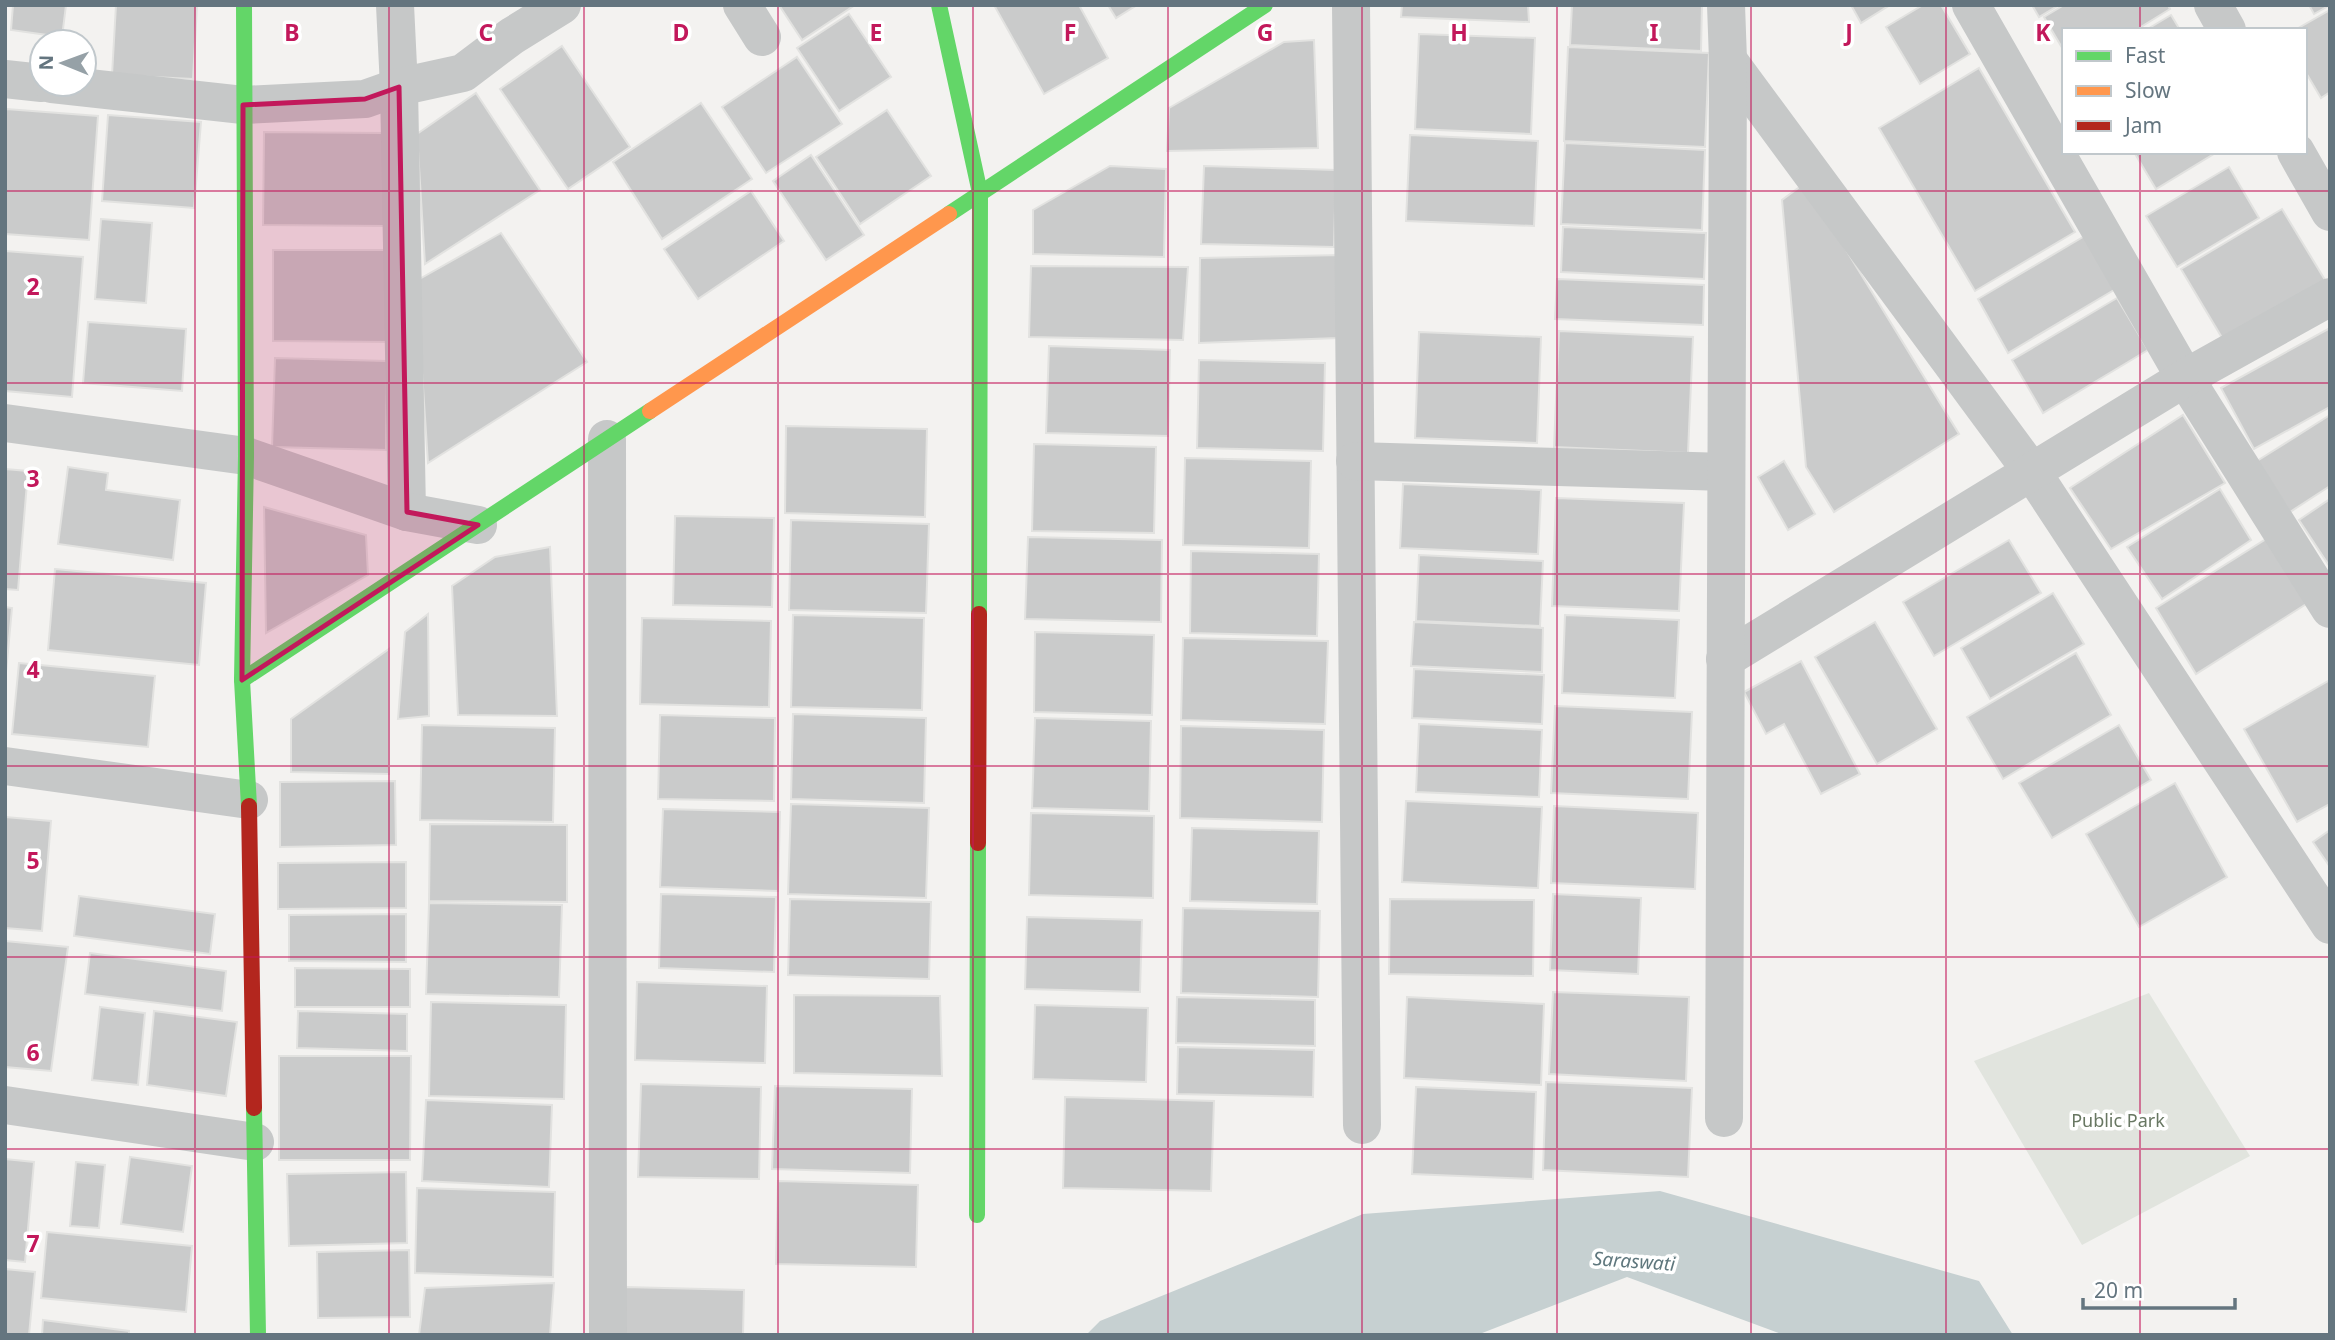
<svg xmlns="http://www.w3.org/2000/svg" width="2335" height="1340" font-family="'Noto Sans',sans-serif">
<rect width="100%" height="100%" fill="#f3f2f0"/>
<path fill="#e1e4de" d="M2149,993l101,163 -168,89 -108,-184z"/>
<path fill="#c6d0d1" d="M1660,1191l319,90 34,54h-229l-157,-58 -150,58h-391l14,-14 263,-107z"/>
<g fill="#cacbcb" stroke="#e2e2e0" stroke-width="2">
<path d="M13,5h53l-4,32 -51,-7z"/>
<path d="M116,5h81l-4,74 -81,-4z"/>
<path d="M779,5h76l-53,35z"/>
<path d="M994,5h85l29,53 -64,36z"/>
<path d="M1108,5h29l-21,13z"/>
<path d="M1402,5h126l1,17 -128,-5z"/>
<path d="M1572,5h130l-1,46 -131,-6z"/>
<path d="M1851,5h39l-29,18z"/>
<path d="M1923,5h18l29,49 -50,30 -34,-57z"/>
<path d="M2032,5h27l-20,12z"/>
<path d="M2064,5h104l2,4 -34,21h-72v21l-20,-34z"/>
<path d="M2309,5h21l-16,9z"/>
<path d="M2330,10v82l-9,6 -16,-27v-41h-10z"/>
<path d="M849,14l42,63 -52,34 -42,-63z"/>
<path d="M2171,15l9,15h-34z"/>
<path d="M1419,34l116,4 -4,96 -116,-5z"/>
<path d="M1314,40l4,108 -151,3 2,-43 115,-66z"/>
<path d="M562,46l68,101 -62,42 -68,-100z"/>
<path d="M1568,47l141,6 -4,94 -141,-6z"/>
<path d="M797,57l45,67 -76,49 -44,-66z"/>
<path d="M1979,68l96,164 -100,59 -96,-163z"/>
<path d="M476,93l64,97 -115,74 -8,-130z"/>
<path d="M701,103l51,76 -90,60 -49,-77z"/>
<path d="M6,109l92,7 -9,124 -84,-6z"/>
<path d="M887,110l44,66 -71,48 -44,-67z"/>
<path d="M108,115l93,7 -7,86 -92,-7z"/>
<path d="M264,132l120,1v93l-121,-1z"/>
<path d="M1410,135l128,6 -4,85 -128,-5z"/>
<path d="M1565,143l140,7 -3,80 -141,-6z"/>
<path d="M2134,152h83l-61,37z"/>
<path d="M811,155l53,80 -38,25 -53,-79z"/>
<path d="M1110,166l56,3 -2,88 -131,-3v-44z"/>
<path d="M1204,166l132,4 -2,77 -133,-3z"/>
<path d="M2229,167l30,51 -82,49 -31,-51z"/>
<path d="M1805,183l154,251 -125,78 -28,-45 -24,-267z"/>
<path d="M751,191l33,50 -86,58 -34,-50z"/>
<path d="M2282,209l43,71 -101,61 -43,-72z"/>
<path d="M101,219l51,4 -6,80 -51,-4z"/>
<path d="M1563,227l143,6 -2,46 -143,-7z"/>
<path d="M501,233l86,129 -159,101 -12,-182z"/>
<path d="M2088,234l31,53 -111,66 -30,-54z"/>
<path d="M273,250h117v92l-117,-1z"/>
<path d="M5,251l78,6 -11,140 -67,-6z"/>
<path d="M1341,255l-3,83 -139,5 1,-85z"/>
<path d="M1031,266l157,1 -5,73 -154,-3z"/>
<path d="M1557,279l147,6 -1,40 -148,-6z"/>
<path d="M2117,298l31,52 -105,63 -31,-53z"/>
<path d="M88,322l98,7 -4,62 -99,-8z"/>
<path d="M2330,328v79l-76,42 -33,-61z"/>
<path d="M1559,331l134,6 -5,116 -134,-6z"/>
<path d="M1419,332l122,5 -4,106 -122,-5z"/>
<path d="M1049,346l121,4 -2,86 -122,-3z"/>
<path d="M275,358l112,3 -1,89 -114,-3z"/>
<path d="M1199,360l126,3 -2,88 -126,-3z"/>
<path d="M2183,415l42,68 -114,66 -41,-61z"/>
<path d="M2330,415v71l-40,26 -33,-51z"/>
<path d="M786,426l141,3 -2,88 -140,-4z"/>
<path d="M1034,444l122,3 -2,86 -122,-2z"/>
<path d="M1185,458l126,3 -2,87 -126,-3z"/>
<path d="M1784,461l31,53 -27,16 -30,-53z"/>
<path d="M68,467l40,6 -2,17 74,10 -7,60 -115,-16z"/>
<path d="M5,469l23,2 -10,119 -13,-1z"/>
<path d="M1403,484l138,6 -3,64 -138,-6z"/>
<path d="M2220,489l31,51 -89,59 -35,-52z"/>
<path d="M1556,498l128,5 -5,108 -127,-5z"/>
<path d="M2330,499v68l-31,-47z"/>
<path d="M264,507l102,28 2,40 -102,58z"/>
<path d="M675,516l99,2 -2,89 -99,-2z"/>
<path d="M791,520l138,4 -3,89 -137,-3z"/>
<path d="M2271,536l40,65 -115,73 -40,-66z"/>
<path d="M1028,537l134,3 -1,82 -136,-3z"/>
<path d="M2009,540l32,53 -107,63 -31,-54z"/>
<path d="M550,547l7,169 -99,-1 -6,-129 43,-29z"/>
<path d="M1191,551l128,3 -2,82 -127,-3z"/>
<path d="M1419,555l124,6 -3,65 -124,-5z"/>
<path d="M55,569l151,14 -7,82 -151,-15z"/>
<path d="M2053,593l31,51 -94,55 -29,-51z"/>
<path d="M5,607l7,1 -7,75z"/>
<path d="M428,614l1,102 -31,3 7,-87z"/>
<path d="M793,615l131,3 -2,92 -131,-3z"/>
<path d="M1565,615l114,5 -4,78 -113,-5z"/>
<path d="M642,618l129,3 -2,86 -129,-3z"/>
<path d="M1414,622l129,6 -1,44 -131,-6z"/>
<path d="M1875,622l62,107 -60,35 -62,-107z"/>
<path d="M1035,632l119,3 -2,80 -118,-3z"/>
<path d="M1183,638l145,3 -3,83 -144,-4z"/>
<path d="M389,649v125l-98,-2v-53z"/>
<path d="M2076,653l35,62 -108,64 -36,-62z"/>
<path d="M1801,661l59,113 -39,20 -37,-70 -18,10 -22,-42z"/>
<path d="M19,663l136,13 -7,71 -136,-13z"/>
<path d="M1414,669l130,6 -2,49 -130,-6z"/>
<path d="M2330,680v124l-33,18 -53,-93z"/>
<path d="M1555,706l137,6 -4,87 -137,-6z"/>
<path d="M793,714l133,4 -2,85 -133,-4z"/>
<path d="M660,715l115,3 -1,83 -116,-2z"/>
<path d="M1035,718l116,3 -2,90 -117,-3z"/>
<path d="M1419,724l123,6 -3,67 -123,-5z"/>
<path d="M422,725l133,3 -2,94 -133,-2z"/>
<path d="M2119,725l32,55 -99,58 -33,-55z"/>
<path d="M1181,726l143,4 -2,92 -142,-4z"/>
<path d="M395,781l1,64 -116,2v-65z"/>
<path d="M2175,783l52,94 -88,50 -53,-93z"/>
<path d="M1406,801l136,6 -4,81 -136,-6z"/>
<path d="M791,804l138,4 -3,90 -138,-4z"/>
<path d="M1554,806l144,7 -3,76 -144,-6z"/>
<path d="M663,809l117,3 -2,79 -118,-4z"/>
<path d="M1031,813l123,3 -1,82 -124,-3z"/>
<path d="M5,817l46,4 -9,110 -37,-3z"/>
<path d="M430,824l137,1v77l-138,-1z"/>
<path d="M1192,828l127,3 -2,73 -127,-3z"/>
<path d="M2330,830v37l-17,-25z"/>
<path d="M406,862v46l-128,1v-46z"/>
<path d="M661,894l115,3 -2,75 -115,-4z"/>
<path d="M1553,894l88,4 -3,76 -88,-4z"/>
<path d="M79,896l136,18 -5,40 -136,-18z"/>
<path d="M790,899l141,3 -2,77 -141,-4z"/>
<path d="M1390,899l144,1 -1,76 -144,-2z"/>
<path d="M429,903l133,2 -3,92 -133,-3z"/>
<path d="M1183,908l137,3 -2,86 -137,-4z"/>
<path d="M406,914v48l-117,-1v-46z"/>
<path d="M1027,917l115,3 -2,72 -115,-3z"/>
<path d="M5,941l63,6 -17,124 -46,-4z"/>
<path d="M90,953l136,18 -4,40 -137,-17z"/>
<path d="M295,968l115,1v38h-115z"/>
<path d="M637,982l130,4 -2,77 -130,-3z"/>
<path d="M1553,992l136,5 -3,84 -137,-7z"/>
<path d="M794,995l146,1 2,80 -148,-3z"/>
<path d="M1177,997l138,3v46l-139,-3z"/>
<path d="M1407,997l137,7 -3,81 -137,-7z"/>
<path d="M431,1002l135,3 -2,94 -135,-3z"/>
<path d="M1035,1005l113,3 -2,74 -113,-3z"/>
<path d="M100,1007l45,6 -7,72 -46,-5z"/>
<path d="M154,1011l83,11 -11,74 -79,-11z"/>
<path d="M298,1011l109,3v37l-110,-3z"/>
<path d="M1178,1047l136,3 -1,47 -136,-3z"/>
<path d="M279,1056h132l-1,104h-131z"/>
<path d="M1546,1082l146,6 -4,89 -145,-7z"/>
<path d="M641,1084l120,3 -2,92 -121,-2z"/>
<path d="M775,1086l137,3 -2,84 -138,-4z"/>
<path d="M1416,1087l120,5 -3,87 -121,-5z"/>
<path d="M1065,1097l149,4 -3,90 -148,-3z"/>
<path d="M426,1100l126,5 -3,82 -127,-6z"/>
<path d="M130,1157l62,9 -9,66 -62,-8z"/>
<path d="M5,1159l29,3 -9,100 -20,-2z"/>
<path d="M76,1162l29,3 -6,63 -29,-2z"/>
<path d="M406,1172l1,71 -118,3 -2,-72z"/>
<path d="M778,1181l140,4 -2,82 -140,-3z"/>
<path d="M417,1188l138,4 -2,85 -138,-4z"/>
<path d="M47,1232l145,14 -6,66 -145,-14z"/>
<path d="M409,1250l1,67 -92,1 -1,-66z"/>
<path d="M5,1269l30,3 -6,63h-24z"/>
<path d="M554,1283l-4,52h-131l6,-47z"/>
<path d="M625,1287l119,3 -1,45h-118z"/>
<path d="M43,1320l86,11v4h-87z"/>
</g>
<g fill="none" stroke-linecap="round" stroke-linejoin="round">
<g stroke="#c6c8c8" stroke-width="38">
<path d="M395,5l4,82 8,425"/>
<path d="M742,5l20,32"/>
<path d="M1351,5l11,1120"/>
<path d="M1971,5l214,373 145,231"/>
<path d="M2213,5l14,25"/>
<path d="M1728,60l304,412 298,453"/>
<path d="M5,79l37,4"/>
<path d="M52,84l191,21 122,-6 34,-12 64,-14 49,-37 50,-31"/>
<path d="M2296,152l34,60"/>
<path d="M5,423l241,33 161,56 71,13"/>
<path d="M607,439l1,896"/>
<path d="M1355,461l371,11"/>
<path d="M1725,659l460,-281 145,-81"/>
<path d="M5,766l244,34"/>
<path d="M5,1105l250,37"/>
<path d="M1724,1118l4,-1058 -2,-55"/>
</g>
<g stroke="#63d668" stroke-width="16">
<path d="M244,5l2,451 -4,224 7,126"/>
<path d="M939,5l41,188 -1,421"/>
<path d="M949,214l316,-209"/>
<path d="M242,680l408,-269"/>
<path d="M254,1108l4,227"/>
<path d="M977,1215l1,-372"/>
</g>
<path stroke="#ff974d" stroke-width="16" d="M650,411l299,-197"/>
<g stroke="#b3261e" stroke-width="16">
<path d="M249,806l5,302"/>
<path d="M978,843l1,-229"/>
</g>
</g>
<path fill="#c2185b" fill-opacity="0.2" stroke="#c2185b" stroke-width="5" stroke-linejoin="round" d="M399,87l8,425 71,13 -236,155 1,-575 122,-6z"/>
<path fill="none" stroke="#c2185b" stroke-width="2" stroke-opacity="0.55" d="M195,5v1330M389,5v1330M584,5v1330M778,5v1330M973,5v1330M1168,5v1330M1362,5v1330M1557,5v1330M1751,5v1330M1946,5v1330M2140,5v25M2140,152v1183M5,191h2325M5,383h2325M5,574h2325M5,766h2325M5,957h2325M5,1149h2325"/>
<g text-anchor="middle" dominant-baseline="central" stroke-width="7" stroke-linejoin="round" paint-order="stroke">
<g font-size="18" fill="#687762" stroke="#fff">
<text x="2118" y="1120">Public Park</text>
</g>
<g font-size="19" font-style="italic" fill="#5f777d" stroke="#fff">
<text transform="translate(1634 1261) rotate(4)">Saraswati</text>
</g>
</g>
<g font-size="23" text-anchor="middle" font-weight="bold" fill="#c2185b" stroke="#fff" stroke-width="7" stroke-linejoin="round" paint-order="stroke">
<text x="292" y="41">B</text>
<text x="486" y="41">C</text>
<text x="681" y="41">D</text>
<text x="876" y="41">E</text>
<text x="1070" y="41">F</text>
<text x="1265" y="41">G</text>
<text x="1459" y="41">H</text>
<text x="1654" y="41">I</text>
<text x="1849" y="41">J</text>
<text x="2043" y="41">K</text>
<text x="33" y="295">2</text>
<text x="33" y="487">3</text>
<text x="33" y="678">4</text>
<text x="33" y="869">5</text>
<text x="33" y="1061">6</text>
<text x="33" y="1252">7</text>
</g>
<rect width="2335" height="1340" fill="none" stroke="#64757f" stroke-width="14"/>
<rect x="2062" y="28" width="245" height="126" fill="#ffffff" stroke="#c1c8cc" stroke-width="2"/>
<rect x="2076" y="51" width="35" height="10" fill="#63d668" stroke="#c1c8cc" stroke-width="2"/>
<text x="2125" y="63" font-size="21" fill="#64757f">Fast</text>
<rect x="2076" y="86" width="35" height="10" fill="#ff974d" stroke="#c1c8cc" stroke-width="2"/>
<text x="2125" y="98" font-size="21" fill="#64757f">Slow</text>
<rect x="2076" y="121" width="35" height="10" fill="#b3261e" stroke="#c1c8cc" stroke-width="2"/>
<text x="2125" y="133" font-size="21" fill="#64757f">Jam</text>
<g transform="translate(63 63) rotate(271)"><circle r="33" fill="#ffffff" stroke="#c1c8cc" stroke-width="2"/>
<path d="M0-5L12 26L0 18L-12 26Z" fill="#96a1a7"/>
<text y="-10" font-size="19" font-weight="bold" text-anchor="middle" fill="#64757f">N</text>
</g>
<path d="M2083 1298v10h152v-10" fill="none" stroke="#64757f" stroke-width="3.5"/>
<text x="2094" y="1298" font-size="21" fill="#64757f" stroke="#ffffff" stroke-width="5" paint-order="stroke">20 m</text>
</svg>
